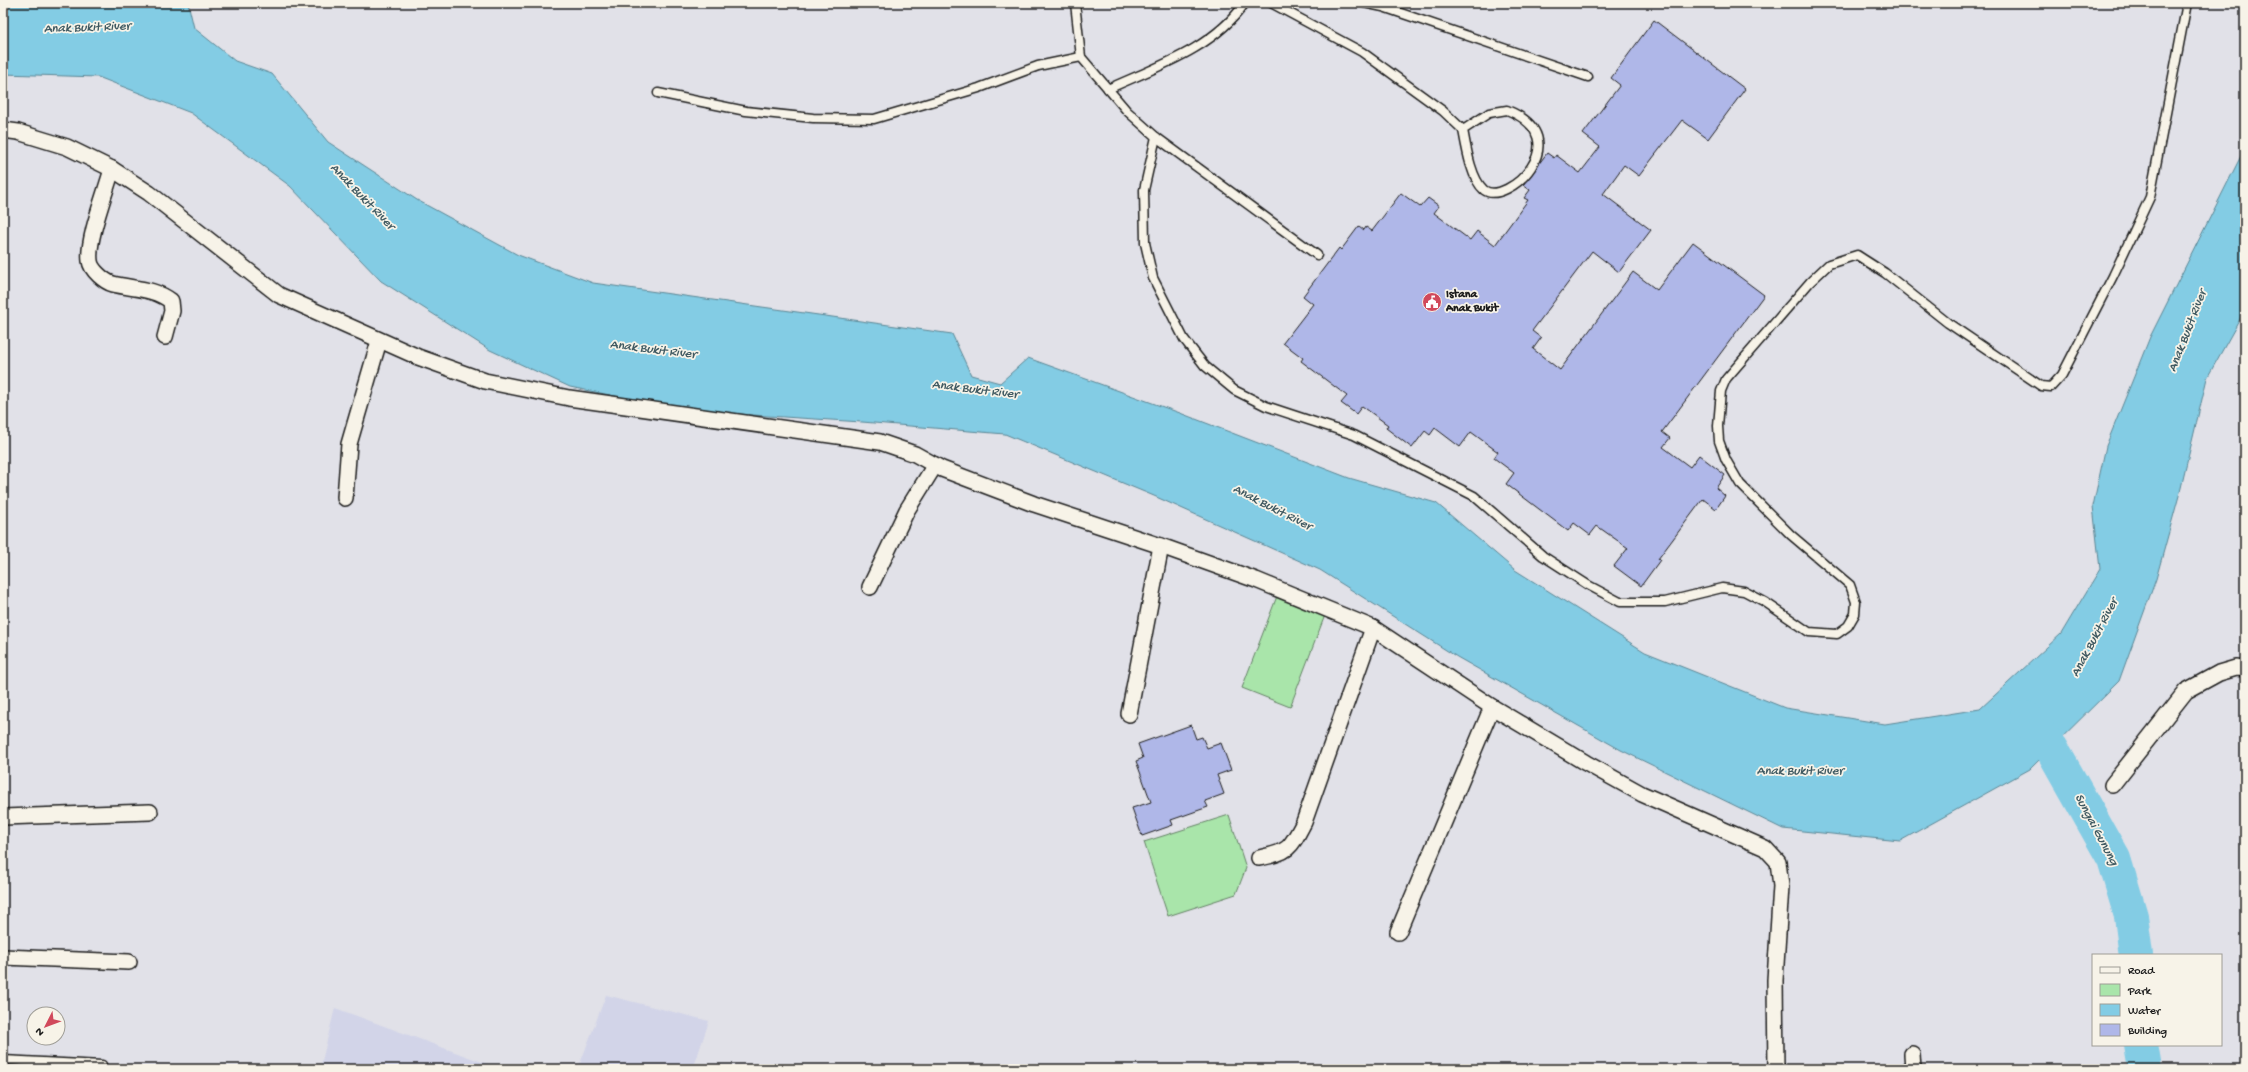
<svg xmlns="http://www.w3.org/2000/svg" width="2248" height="1072" font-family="'Gochi Hand',sans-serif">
<rect width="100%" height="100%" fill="#e1e1e8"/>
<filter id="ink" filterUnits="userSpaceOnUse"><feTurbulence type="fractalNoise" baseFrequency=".025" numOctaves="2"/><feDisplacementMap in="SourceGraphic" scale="8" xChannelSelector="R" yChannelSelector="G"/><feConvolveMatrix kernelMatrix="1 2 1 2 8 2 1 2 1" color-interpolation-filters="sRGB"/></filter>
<g filter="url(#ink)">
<g fill="#d2d4e8">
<path d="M606,995l103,26 -16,48h-115z"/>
<path d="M335,1008l166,61h-181z"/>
</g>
<g fill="#a9e5aa" stroke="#628063">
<path d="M1282,583l48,19 -40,105 -48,-19z"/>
<path d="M1229,815l17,53 -10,26 -68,22 -24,-74z"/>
</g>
<path fill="#83cce4" stroke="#5a8694" d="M3,3h185l6,25 41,33 37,13 56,68 89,58 101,55 75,28 359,51 19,41 29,8 28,-25 152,55 169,65 87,25 79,67 130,82 140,56 100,16 95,-15 81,-75 39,-65 -7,-63 13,-60 44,-109 95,-189v162l-38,68 -27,114 -24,87 -37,102 -89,88 -130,72 -117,-12 -162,-79 -164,-93 -137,-87 -166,-74 -149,-62 -143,-12 -172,-11 -120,-24 -80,-37 -109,-69 -91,-95 -99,-73 -93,-36 -95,-3z"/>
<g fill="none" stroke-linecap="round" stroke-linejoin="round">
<g stroke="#83cce4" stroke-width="34">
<path d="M2026,718l26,31 62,110 17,57 5,39"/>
<path d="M2141,1045l4,24"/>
</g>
</g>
<g fill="#afb7e8" stroke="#1c1c1c">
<path d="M1654,20l91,69 -37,50 -26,-19 -43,56 -15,-11 -21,29 48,36 -32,42 -27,-21 -60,80 9,7 -8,11 27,21 73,-98 24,18 36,-48 71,53 -102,137 8,6 -7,9 27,20 9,-12 26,20 -9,13 9,8 -9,13 -13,-10 -45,60 2,1 -19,26 -27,-20 14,-18 -31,-22 -7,9 -16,-12 -6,8 -62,-47 8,-11 -20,-15 4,-6 -27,-20 -11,15 -25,-19 -5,7 -5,-4 -13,17 -26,-20 2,-3 -26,-19 -6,8 -15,-11 6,-7 -46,-35 2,-3 -20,-15 30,-39 -10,-8 36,-48 2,2 18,-24 5,4 2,-3 6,4 29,-38 19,14 8,-9 11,8 -5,7 36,27 7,-9 18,14 33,-45 -4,-2 6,-8 -7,-5 24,-32 7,5 2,-3 24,18 20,-26 -17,-13 37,-49 -9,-7z"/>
<path d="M1191,725l5,14 6,-2 5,11 14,-5 10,27 -14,5 7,19 -19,7 3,6 -37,13 2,5 -31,11 -10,-28 19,-6 -15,-41 7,-3 -5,-14z"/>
</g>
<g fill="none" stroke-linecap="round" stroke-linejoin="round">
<defs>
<g id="lane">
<path d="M1075,3l6,54 46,54 29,26 161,118"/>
<path d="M1271,3l91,49 81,59 20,19"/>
<path d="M1364,3l19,4 205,70"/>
<path d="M1108,89c48,-22 105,-40 137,-86"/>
<path d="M658,93l88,18 67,7 61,1 105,-31 59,-22 43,-9"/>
<path d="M1507,110c73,29 -1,97 -23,80 -13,-11 -18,-44 -21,-60l26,-17z"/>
<path d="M1156,137l-12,53 1,53 8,35 31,61 21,27 29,24 32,16 88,29 120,61 69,60 45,29 32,17h45l57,-14 22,3 21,11 44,30 28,2 11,-8 7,-12 1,-12 -6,-17 -59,-50 -51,-51 -14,-24 -7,-19 -1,-15 3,-35 5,-12 84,-97 19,-18 28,-9 28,18 63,50 93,63 10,1 11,-12 51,-99 37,-79 37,-194"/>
<path d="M3,1060l99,5"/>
</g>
<g id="street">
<path d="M3,130l15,2 49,15 45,22 37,24 130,102 139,62 67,24 84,17 311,44 35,12 27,15 92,35 127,42 95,34 117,48 119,79 94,56 56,31 123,54 13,14 3,24 -6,94 1,89"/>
<path d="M112,169c-6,23 -25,70 -22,92 1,9 15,21 23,23 21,5 41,4 58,17l1,10 -7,26"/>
<path d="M345,498l4,-54 30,-103"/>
<path d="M870,587l37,-77 28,-45"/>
<path d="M1129,714l32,-168"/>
<path d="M2112,785l74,-94 33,-18 17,-5 9,1"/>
<path d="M3,817l147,-5"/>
<path d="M1259,858c30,-6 31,-9 45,-36l69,-194"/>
<path d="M1398,932l94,-225"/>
<path d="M3,957l126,5"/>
<path d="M1912,1054l1,15"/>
</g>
</defs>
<use href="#lane" stroke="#1c1c1c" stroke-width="11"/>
<use href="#street" stroke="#1c1c1c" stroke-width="18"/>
<use href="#lane" stroke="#f7f3e8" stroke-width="8"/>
<use href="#street" stroke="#f7f3e8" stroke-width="15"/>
</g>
</g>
<defs>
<symbol id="civic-disc" viewBox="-11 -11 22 22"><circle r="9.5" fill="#d1495b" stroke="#f7f3e8"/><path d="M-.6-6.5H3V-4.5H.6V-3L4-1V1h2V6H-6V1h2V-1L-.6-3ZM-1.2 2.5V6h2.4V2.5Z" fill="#fff"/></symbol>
</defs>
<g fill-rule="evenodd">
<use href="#civic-disc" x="1421" y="291" width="22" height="22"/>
</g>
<g text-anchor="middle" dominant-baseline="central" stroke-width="3.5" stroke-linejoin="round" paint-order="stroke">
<g font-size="12" font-weight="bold" fill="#1c1c1c" stroke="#f7f3e8" text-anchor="start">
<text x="1446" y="295">Istana<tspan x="1446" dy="14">Anak Bukit</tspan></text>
</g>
<g font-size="13" font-style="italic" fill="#405a62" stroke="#f7f3e8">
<text transform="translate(87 28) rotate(-2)">Anak Bukit River</text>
<text transform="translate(362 197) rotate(46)">Anak Bukit River</text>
<text transform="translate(2188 331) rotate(-69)">Anak Bukit River</text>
<text transform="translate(653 350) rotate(7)">Anak Bukit River</text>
<text transform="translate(975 390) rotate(7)">Anak Bukit River</text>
<text transform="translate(1272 508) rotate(27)">Anak Bukit River</text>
<text transform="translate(2095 638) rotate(-62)">Anak Bukit River</text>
<text x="1800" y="771">Anak Bukit River</text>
<text transform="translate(2096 830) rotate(62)">Sungai Gunung</text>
</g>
</g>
<rect width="2248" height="1072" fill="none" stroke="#f7f3e8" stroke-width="16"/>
<rect x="8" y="8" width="2232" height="1056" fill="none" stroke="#1c1c1c" stroke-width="1.5" filter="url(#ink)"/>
<rect x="2092" y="954" width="130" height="92" fill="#f7f3e8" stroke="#9f9d96"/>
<rect x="2100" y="967" width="20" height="6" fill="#f7f3e8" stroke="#9f9d96"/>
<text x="2128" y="974" font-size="12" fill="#1c1c1c">Road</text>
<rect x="2100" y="984" width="20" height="12" fill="#a9e5aa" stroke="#9f9d96"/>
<text x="2128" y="994" font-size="12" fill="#1c1c1c">Park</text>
<rect x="2100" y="1004" width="20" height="12" fill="#83cce4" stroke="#9f9d96"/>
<text x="2128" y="1014" font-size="12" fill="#1c1c1c">Water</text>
<rect x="2100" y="1024" width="20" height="12" fill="#afb7e8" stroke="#9f9d96"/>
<text x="2128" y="1034" font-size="12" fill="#1c1c1c">Building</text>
<g transform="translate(46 1026) rotate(228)"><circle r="19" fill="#f7f3e8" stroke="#9f9d96"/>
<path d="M0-3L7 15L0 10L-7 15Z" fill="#d1495b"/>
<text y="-6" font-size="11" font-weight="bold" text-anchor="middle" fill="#1c1c1c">N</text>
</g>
</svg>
